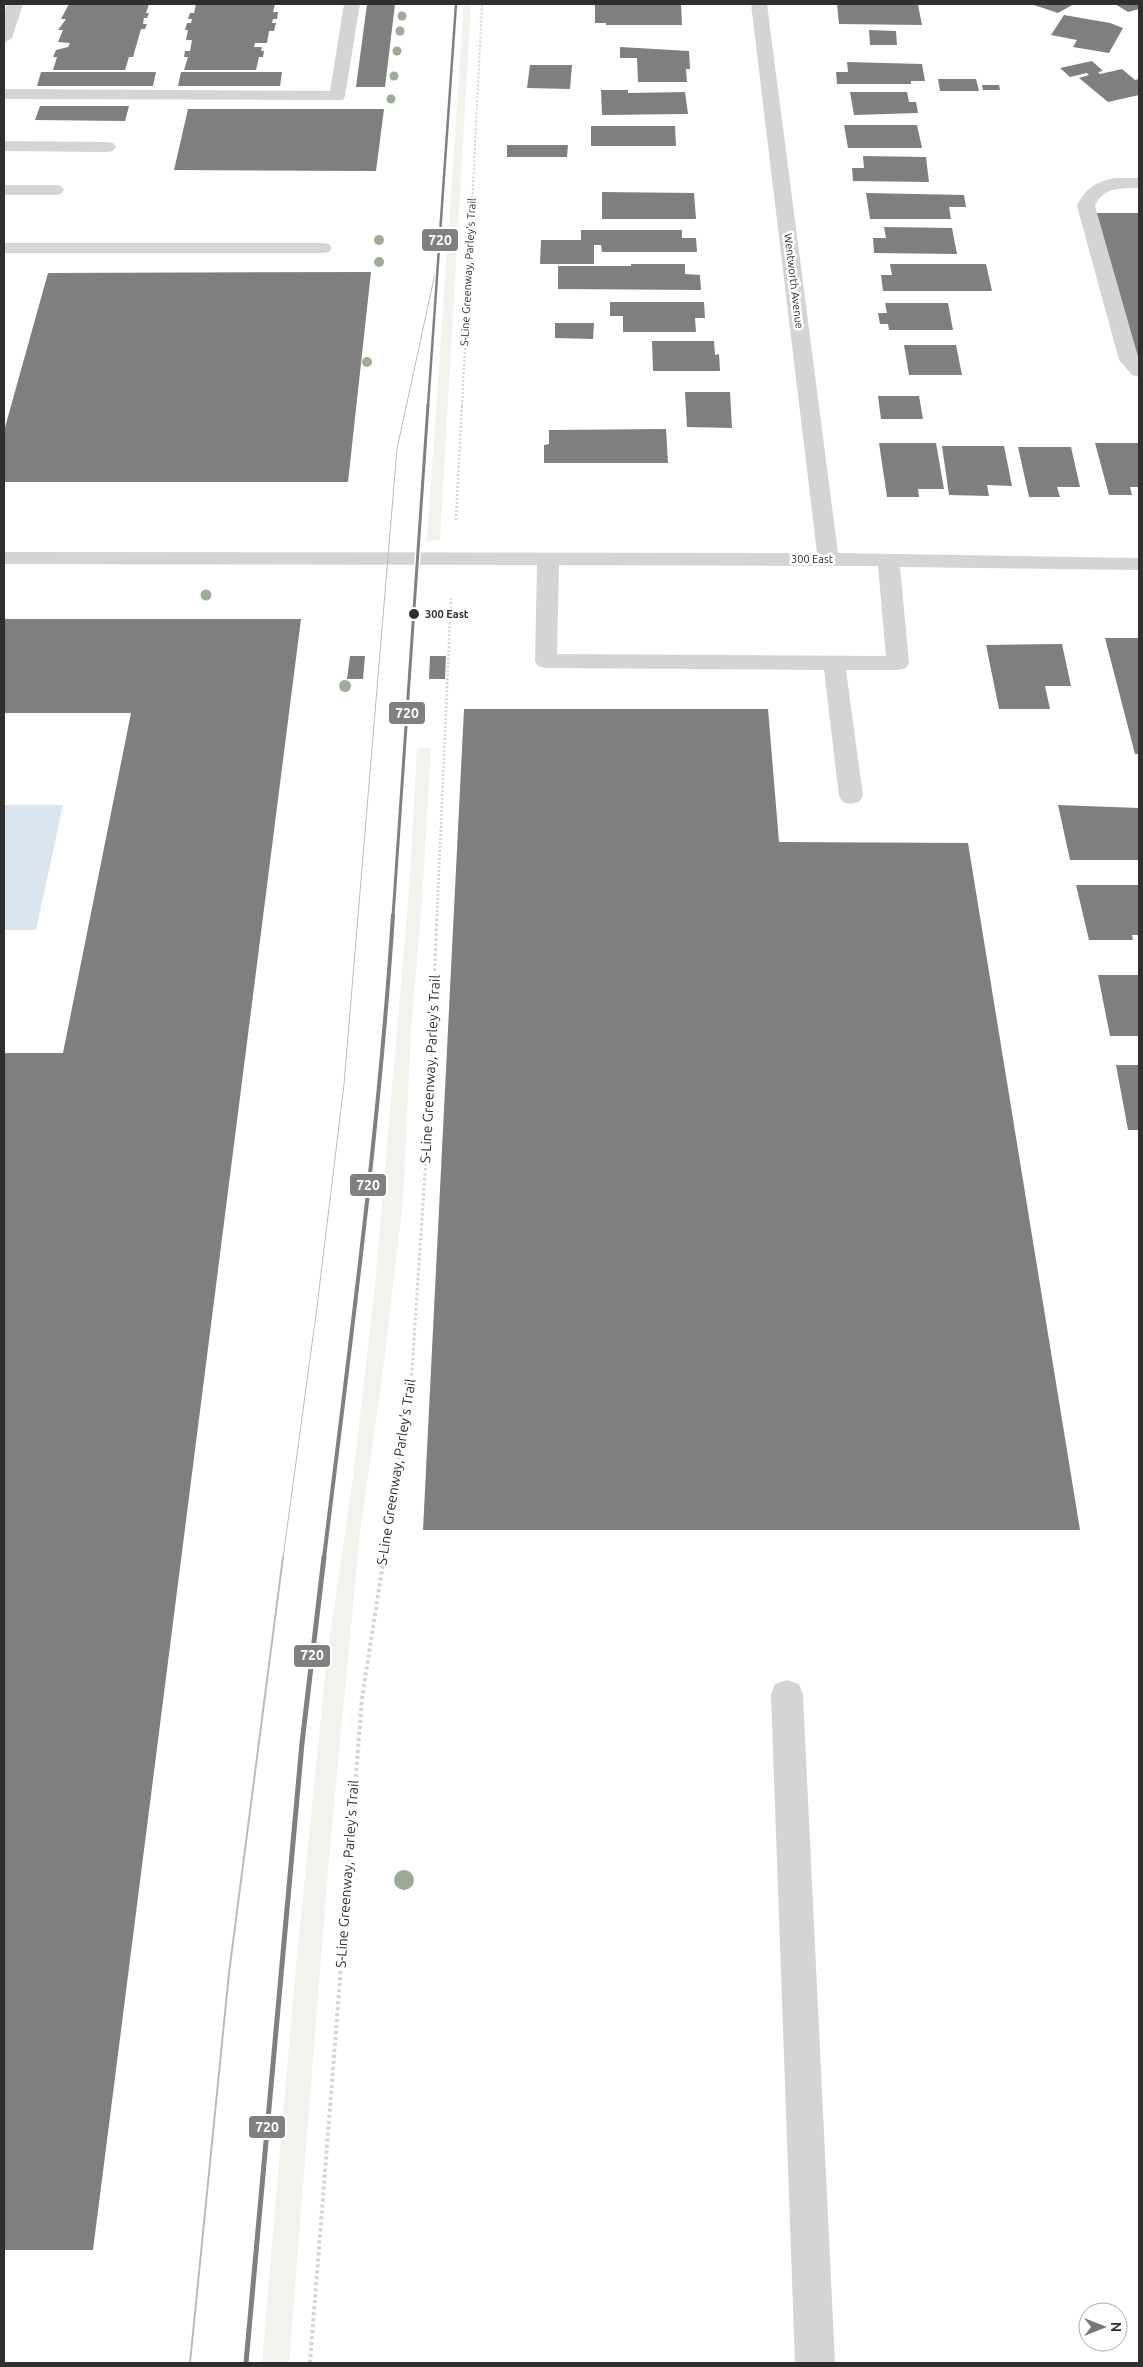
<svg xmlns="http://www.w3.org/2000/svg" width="1143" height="2367" font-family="Ubuntu,sans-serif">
<rect width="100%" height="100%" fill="#fff"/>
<g fill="#f0f4ec">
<path d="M464,4h7l-31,536 -13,1z"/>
<path d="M417,748h14l-9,153 -11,128 -8,172 -21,177 -22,155 -31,324 -40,506h-27l32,-376 33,-330 26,-180 22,-191 35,-407z"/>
</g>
<path fill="#dbe5f0" d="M4,805h59l-27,125h-32z"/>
<g fill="#7f7f7f">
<path d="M69,4h80l-3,9h3l-2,5h-3l-1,6h4l-2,5h-4l-8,28h-4l-4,13h-72l4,-13h-4l3,-7 12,-3 2,-4 -12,-1 5,-12h-5l8,-11h-5z"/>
<path d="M196,4h79l-2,8h5l-1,7h-4l-1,4h4l-2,8h-5l-2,12h-12l-1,4h8l-1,4h3l-1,6h-4l-3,13h-72l4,-13h-4l1,-6h5l2,-11h-6l2,-10h-3l2,-7h4l1,-4h-4l2,-6h4z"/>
<path d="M367,4h28l-10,83h-29z"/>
<path d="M604,4h77l1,21h-76v-2h-11v-18z"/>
<path d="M837,4l81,1 4,20 -83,-1z"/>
<path d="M1031,4h43l-16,9z"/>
<path d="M1115,4h24v5l-11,3z"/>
<path d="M1064,15l46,8 13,5 -14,25 -36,-6 4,-7 -26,-5z"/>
<path d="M869,30l27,1 1,14h-27z"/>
<path d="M620,47l69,4 1,18h-4l1,13h-49l-1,-24h-17z"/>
<path d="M1092,61l11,10 -5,1 2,2 22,-5 13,11 4,-1v16l-31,7 -29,-24 10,-3 -2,-2 -17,4 -10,-9z"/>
<path d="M847,62l75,2 3,17h-14v3h-74l-1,-12h12z"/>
<path d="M530,65h42l-2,24 -43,-1z"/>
<path d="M41,72h115l-3,14h-116z"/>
<path d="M181,72h101l-2,14h-102z"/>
<path d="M938,79h38l3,12h-39z"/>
<path d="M982,85h17l1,5h-17z"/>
<path d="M601,90h27v3l57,-1 3,22 -86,1z"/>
<path d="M850,92h57l2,10h7l2,11 -64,2z"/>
<path d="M40,106h89l-4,15 -90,-1z"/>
<path d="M188,109h196l-8,62 -202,-1z"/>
<path d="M844,125h73l5,23h-74z"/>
<path d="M591,126h84l1,20h-85z"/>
<path d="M507,145h61l-1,12h-60z"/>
<path d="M863,156l63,1 3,25 -76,-1 -1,-13h12z"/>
<path d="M602,192l92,1 2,26h-94z"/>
<path d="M866,193l98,2 2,12h-17l2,12h-81z"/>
<path d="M1094,213h45v148h-2z"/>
<path d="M884,227l68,1 5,26 -83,-1 -1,-15h13z"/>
<path d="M581,230h101v8h14l1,14h-95l-1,-7h-7v19h-54l1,-24h40z"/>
<path d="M631,264h54v10l15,1 1,15 -143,-1v-23h73z"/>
<path d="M890,264h96l6,27h-109l-2,-16h11z"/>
<path d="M371,272l-23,210h-344v-51l44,-158z"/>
<path d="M610,302h94l1,16h-10l1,14h-73v-16h-13z"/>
<path d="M885,303h63l5,27h-64l-1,-6h-8l-2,-11h9z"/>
<path d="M555,323h39l-1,16 -38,-1z"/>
<path d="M652,341h62l1,14 4,-1 1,17h-67z"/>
<path d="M904,345h52l6,30h-53z"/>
<path d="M685,392h45l2,36 -45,-1z"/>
<path d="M878,396h41l4,23h-42z"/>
<path d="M666,429l2,34h-124v-18l5,-1v-14z"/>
<path d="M879,443h57l8,46h-26l1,8h-32z"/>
<path d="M1095,443h44v44h-9l2,8h-23z"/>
<path d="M942,446h62l8,40 -25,-1 2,11 -40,-1z"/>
<path d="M1018,447h53l9,40h-23l3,10h-31z"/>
<path d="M4,619h297l-208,1631h-89v-1197h59l68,-340h-127z"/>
<path d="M1105,638h34v116h-4z"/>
<path d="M1062,644l9,42h-26l5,23h-51l-13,-64z"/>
<path d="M350,656h15l-2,23h-16z"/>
<path d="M430,656h16l-1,23h-16z"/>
<path d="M464,709h304l11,133 189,1 112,687h-657z"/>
<path d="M1058,805l81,3v52h-69z"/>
<path d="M1076,885h63v50h-7l1,5h-44z"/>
<path d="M1098,975h41v61h-29z"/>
<path d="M1116,1065h23v65h-11z"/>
</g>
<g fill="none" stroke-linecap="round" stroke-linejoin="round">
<path stroke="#d4d4d4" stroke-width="2" stroke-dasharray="2 2" stroke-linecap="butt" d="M462,406l20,-402"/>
<g stroke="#d4d4d4" stroke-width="2.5" stroke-dasharray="2 2" stroke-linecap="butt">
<path d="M456,520l6,-115"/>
<path d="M437,916l14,-318"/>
</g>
<path stroke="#d4d4d4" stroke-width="3" stroke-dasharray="2.5 2.5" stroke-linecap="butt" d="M383,1558l29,-187 17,-259 8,-197"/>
<path stroke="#d4d4d4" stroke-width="4" stroke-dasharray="3 3" stroke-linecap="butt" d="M310,2363l52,-665 22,-141"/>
<g fill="#d4d4d4" fill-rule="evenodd">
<path d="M7,4h16l-11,34 -8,5v-29z"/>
<path d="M344,4h16l-15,92 -2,4 -339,-1v-10l326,2z"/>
<path d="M751,4h16l71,549 301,5v12l-239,-3 9,96 -3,5 -8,2h-52l17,126 -4,6 -8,2 -8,-2 -4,-6 -15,-126 -278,-2 -8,-2 -3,-5 2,-96 -533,-1v-12l813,1zM559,565l319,1 8,90 -329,-2z"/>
<path d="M4,141l103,1 6,1 3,4 -3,4 -6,1 -103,-1z"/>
<path d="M1115,178h24v10c-18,0 -36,-1 -44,18l44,154v17l-7,-2 -13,-15 -42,-154c8,-18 19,-24 38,-28z"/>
<path d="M4,185h51l6,1 3,4 -3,4 -6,1h-51z"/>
<path d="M4,243h319l6,1 3,4 -3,4 -6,1h-319z"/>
<path d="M787,1680l12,4 4,11 32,668h-40l-24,-668 4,-11z"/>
</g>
<path stroke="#bbb" stroke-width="1" d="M283,1558l34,-251 27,-223 53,-635 42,-194"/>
<path stroke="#bbb" stroke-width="2" d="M190,2363l39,-390 54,-416"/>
<defs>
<path id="tram-1-far3" d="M428,406l28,-402"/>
<path id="tram-1-far2" d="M393,916l35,-511"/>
<path id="tram-1-far1" d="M324,1558c26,-214 55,-428 69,-643"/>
<path id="tram-1" d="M246,2363l56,-620 22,-186"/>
</defs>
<use href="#tram-1-far3" stroke="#fff" stroke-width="5"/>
<use href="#tram-1-far2" stroke="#fff" stroke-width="6"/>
<use href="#tram-1-far1" stroke="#fff" stroke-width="8"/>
<use href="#tram-1" stroke="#fff" stroke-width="9"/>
<use href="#tram-1-far3" stroke="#808080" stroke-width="2.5"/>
<use href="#tram-1-far2" stroke="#808080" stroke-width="3"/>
<use href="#tram-1-far1" stroke="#808080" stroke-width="4"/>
<use href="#tram-1" stroke="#808080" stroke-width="5"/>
</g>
<g fill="#9dac95">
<circle cx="402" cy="16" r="4.5"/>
<circle cx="400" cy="31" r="4.5"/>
<circle cx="397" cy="51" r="4.5"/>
<circle cx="394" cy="76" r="4.5"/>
<circle cx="391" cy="99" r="4.5"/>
<circle cx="379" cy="240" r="5"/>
<circle cx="379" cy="262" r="5"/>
<circle cx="367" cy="362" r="5"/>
<circle cx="206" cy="595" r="5.5"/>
<circle cx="345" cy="686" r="6"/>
<circle cx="404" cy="1880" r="10"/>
</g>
<circle fill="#2f2f2f" stroke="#fff" stroke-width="2" cx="414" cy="614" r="6"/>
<g text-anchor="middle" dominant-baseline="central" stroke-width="5" stroke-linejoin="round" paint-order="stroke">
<g font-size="11" fill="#2f2f2f" stroke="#fff">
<text transform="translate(468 272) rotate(-87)">S-Line Greenway, Parley's Trail</text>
<text transform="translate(794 281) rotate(83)">Wentworth Avenue</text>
<text x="812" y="559">300 East</text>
</g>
<g font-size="11" font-weight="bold" fill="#2f2f2f" stroke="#fff" text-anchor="start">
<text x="425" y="614">300 East</text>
</g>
<g font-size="14" fill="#2f2f2f" stroke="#fff">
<text transform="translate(430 1069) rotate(-87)">S-Line Greenway, Parley's Trail</text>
<text transform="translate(396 1472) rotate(-81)">S-Line Greenway, Parley's Trail</text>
<text transform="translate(347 1874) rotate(-86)">S-Line Greenway, Parley's Trail</text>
</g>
</g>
<g stroke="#fff" stroke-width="2">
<rect x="421" y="228" width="38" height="24" rx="5" fill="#808080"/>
<rect x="388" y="701" width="38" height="24" rx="5" fill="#808080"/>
<rect x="349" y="1173" width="38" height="24" rx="5" fill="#808080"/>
<rect x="293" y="1644" width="38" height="24" rx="5" fill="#808080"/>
<rect x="248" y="2115" width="38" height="24" rx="5" fill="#808080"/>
</g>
<g font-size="14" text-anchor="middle" font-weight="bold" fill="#fff">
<text x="440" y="245">720</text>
<text x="407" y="718">720</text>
<text x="368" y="1190">720</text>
<text x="312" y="1660">720</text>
<text x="267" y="2132">720</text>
</g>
<rect width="1143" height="2367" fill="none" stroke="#2f2f2f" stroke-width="10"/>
<g transform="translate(1103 2327) rotate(90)"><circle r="24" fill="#ffffff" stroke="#acacac"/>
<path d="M0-4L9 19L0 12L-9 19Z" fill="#787878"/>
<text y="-8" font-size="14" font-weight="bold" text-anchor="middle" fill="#2f2f2f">N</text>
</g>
</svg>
